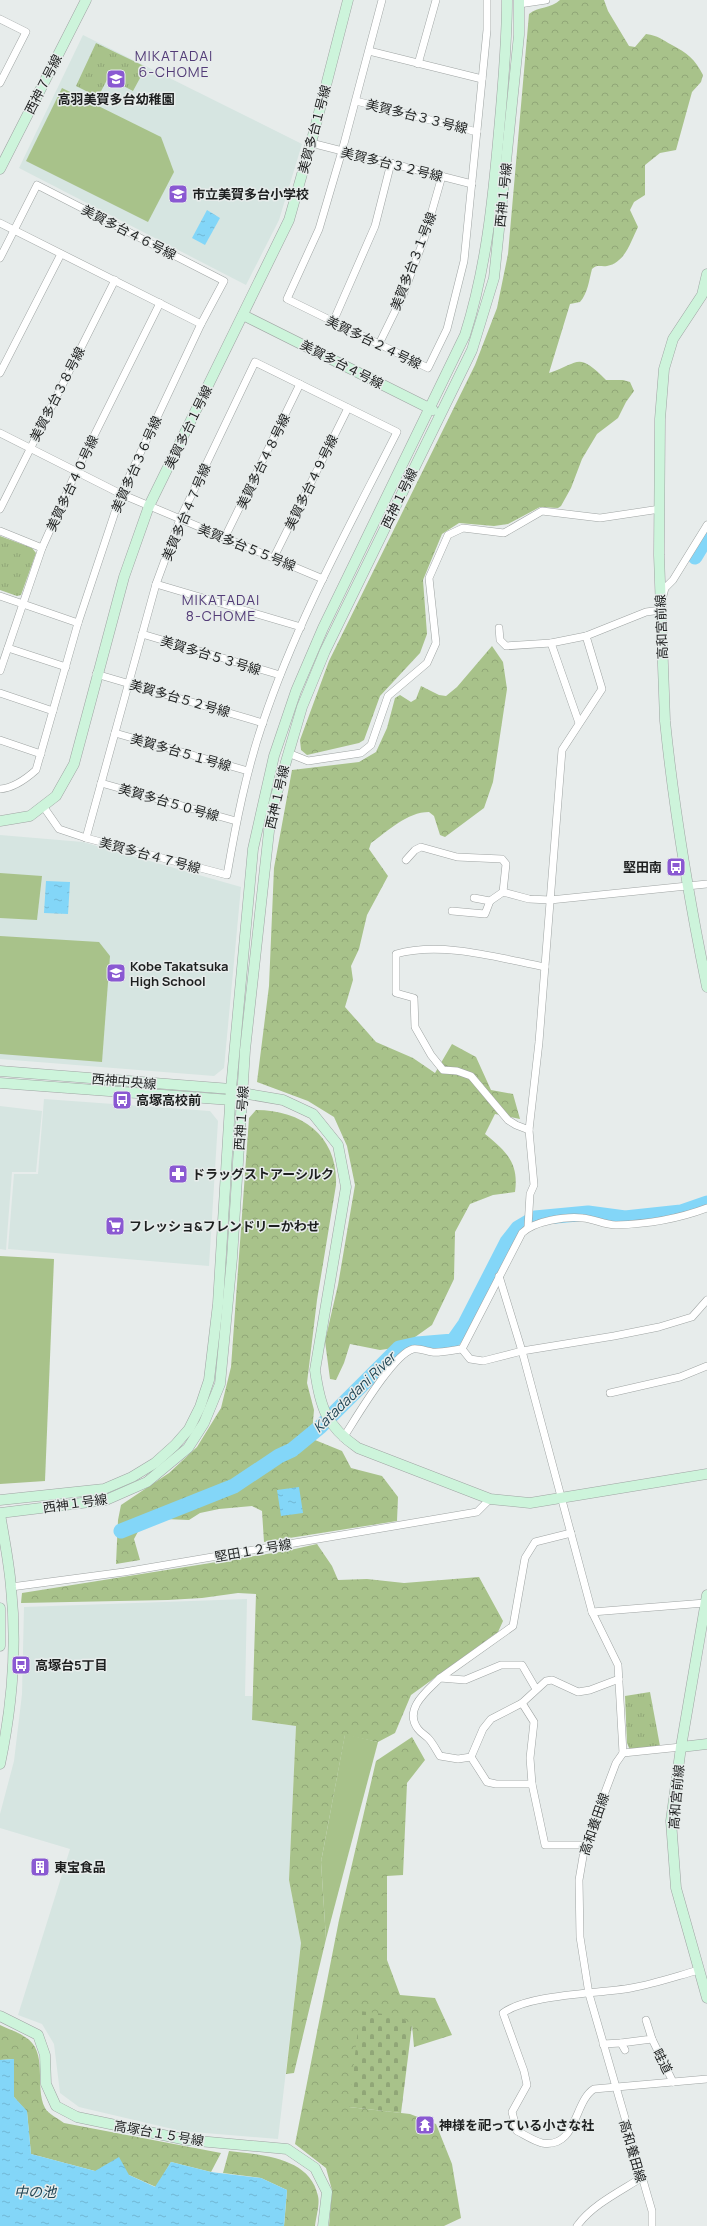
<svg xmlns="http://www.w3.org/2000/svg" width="707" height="2226" font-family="Manrope,'Noto Sans JP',sans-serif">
<defs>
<pattern id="forest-crowns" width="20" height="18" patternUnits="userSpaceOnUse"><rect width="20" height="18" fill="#a8c28a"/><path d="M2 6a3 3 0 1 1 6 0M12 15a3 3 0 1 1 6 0" fill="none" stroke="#90a677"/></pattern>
<pattern id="cemetery-stones" width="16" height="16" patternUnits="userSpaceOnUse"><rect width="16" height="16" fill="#a8c28a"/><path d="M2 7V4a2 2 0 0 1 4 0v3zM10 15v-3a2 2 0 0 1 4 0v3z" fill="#90a677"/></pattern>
<pattern id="park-tufts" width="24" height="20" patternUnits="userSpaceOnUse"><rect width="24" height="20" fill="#a8c28a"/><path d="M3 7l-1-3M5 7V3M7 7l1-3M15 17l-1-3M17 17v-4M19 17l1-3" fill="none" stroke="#90a677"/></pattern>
<pattern id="water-ripples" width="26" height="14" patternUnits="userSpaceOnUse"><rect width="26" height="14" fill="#83d6f8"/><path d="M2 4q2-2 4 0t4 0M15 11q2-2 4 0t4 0" fill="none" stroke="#71b7d4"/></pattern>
</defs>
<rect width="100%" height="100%" fill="#e7eceb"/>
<g fill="#d6e5e1">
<path d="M83,35l219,109 -23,76 -33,65 -227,-117z"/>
<path d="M0,835l83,7 158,45 -17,181 -10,8 -214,-17z"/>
<path d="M44,1099l166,12 8,10 -9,145 -201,-17 6,-75h24z"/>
<path d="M0,1106l42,5 -6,61h-24l-6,78 -6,-1z"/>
<path d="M247,1599l-2,97h7v24l44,6 -7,154 12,63 -23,196 -97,-8 -102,-24 -19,-14 -6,-49 -12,-20 -24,-9 52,-166 -70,-21v-14l14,-53 8,-67 2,-87z"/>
</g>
<g fill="#a8c28a">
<path d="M62,88l99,49 13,35 -26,50 -122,-61z"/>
<path d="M0,873l42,3 -5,44 -37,-2z"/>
<path d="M0,936l99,6 11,14 -8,106 -102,-8z"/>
<path d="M0,1256l54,3 -9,222 -45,3z"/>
<path d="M345,1734l33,8 -52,197 -5,-77z"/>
</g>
<g fill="url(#forest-crowns)">
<path d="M560,0h44l4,11 21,35 6,1 11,-13c13,2 15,5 26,11 15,8 23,14 31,30l-2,7 -9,10 -16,58 -16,3 -15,12v30l-11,7 -4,8 8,17c-7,14 -13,36 -31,39 -6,1 -10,-2 -15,3 -3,11 -4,24 -12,33l-10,2 -21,69c31,-10 28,-22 57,7h17l7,2 4,9 -8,11 -8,16 -21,16 -15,25 -11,29 -10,18 -3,2 -18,-1 -32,17 -14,2 -35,-3 -17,11 -19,46 4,54 -7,19 -40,43 -16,44 -5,3 -52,12 -6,-5 -1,-10 29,-79 146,-296 22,-57 11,-54 21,-240c9,-8 22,-5 31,-14z"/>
<path d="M492,646l11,16 4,27 -14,93 -9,26 -39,29 -5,-2 -6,-19 -5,-4c-22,0 -41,19 -58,31l-2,6 19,27 -21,39 -8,34 -8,17 2,14 -8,27 31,35 37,16 22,15 17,-29 24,13 15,33 22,4 7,25 -25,-5 -10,20c22,18 34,29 30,58l-22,3 -23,9 -15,28 -1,47 -22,46 -31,22 -21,3 -30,-6 -6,19 -8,17 -6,-1 -5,-38 13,-56 17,-100 -8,-39 -13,-29 -26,-16 -51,-19 12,-96 5,-118 18,-98 67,-8 17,-10 11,-24 8,-30 5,-3 11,7 5,-3 5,-13 18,9 7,1 11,-9z"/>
<path d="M256,1110c47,0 82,27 80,75l-19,115 -10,83 7,27 -2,23 3,7 27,11 9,17 31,8 16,21 -1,24 -133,21 -2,-31 -10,-5 -33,3 -19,4 -11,7 -24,-1 -25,9 -6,11 6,21 -24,4 2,-44 3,-15 48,-32 28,-26 24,-39 10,-41 18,-249z"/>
<path d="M317,1544l15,22 6,14 29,-1 37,4 75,-6 24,44 -5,11 -87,63 -16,38 -17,9 -33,-7 -24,127 5,77 -32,134 -8,1 15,-131 -12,-63 7,-154 -44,-6 4,-126 -18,-1 -36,5 -34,2 -147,3 1,-10 264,-42z"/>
<path d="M412,1737l13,23 -18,23 -4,92 -16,1v84l13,35 35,3 17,37 -38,12 -2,-22 -63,82 61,7 26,10 16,40 9,54 -17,8h-115l3,-36 -6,-22 -31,-24 44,-224 37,-159z"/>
<path d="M0,2025c8,4 18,7 25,12 24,14 9,49 20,71 3,6 14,11 19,15l157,30 -10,19 -40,-10 -15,25 -27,-12 -34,-4 -64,-17 -4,-42 -13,-15v-38l-14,1z"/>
<path d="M229,2151c32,4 81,6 89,45 2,8 -2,21 -3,30h-31l3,-36 -26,-12 -38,-5z"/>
</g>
<path fill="url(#cemetery-stones)" d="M360,2011l39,5 13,9 -11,88 -52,-6z"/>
<g fill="url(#park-tufts)">
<path d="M96,43l50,24 -13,24 -25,-13 -10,19 -22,-11z"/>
<path d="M0,536l32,12 4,5 -15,42 -4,1 -17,-6z"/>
<path d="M650,1692l10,54 -30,4 -3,-7 -2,-47z"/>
</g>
<g fill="url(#water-ripples)">
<path d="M207,210l13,8 -15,27 -13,-7z"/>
<path d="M46,881l24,1 -2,32 -24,-1z"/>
<path d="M299,1487l4,26 -22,3 -4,-26z"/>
<path d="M14,2059v38l13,14 4,43 64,17 24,-14 10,18 26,12 16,-25 40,10 50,6 26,12 -3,36h-284v-166z"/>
</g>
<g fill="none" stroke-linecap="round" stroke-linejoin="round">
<g stroke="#83d6f8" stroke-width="15">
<path d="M695,557l12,-20"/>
<path d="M121,1531l113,-45 45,-30 13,-6 28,-23 79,-79 18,-4 36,-3 12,-17 42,-82 11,-14 17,-10 53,-5 37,5 56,-6 26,-9"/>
</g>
<defs>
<g id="street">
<path d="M382,0l-40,151 -23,78 -32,70 141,69 19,-39 17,-68 23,-231v-30"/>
<path d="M519,4l27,-4"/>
<path d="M0,19l26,13 -26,51"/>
<path d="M369,51l113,28"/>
<path d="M418,64l18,-64"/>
<path d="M356,101l121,31"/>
<path d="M311,143l161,41"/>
<path d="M0,223l201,101 -80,170 -43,129 -42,147c-10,9 -22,18 -36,19"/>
<path d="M0,258l37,-73 187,96 -23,43"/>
<path d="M333,322l42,-96 16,-63"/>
<path d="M379,344l24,-49 21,-56 18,-63"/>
<path d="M255,362l142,70c-48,95 -100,189 -134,290 -17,50 -27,101 -36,153l-141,-37 70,-254 24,-65z"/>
<path d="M0,373l61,-119"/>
<path d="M0,433l121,61 202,85"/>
<path d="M0,509l115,-229"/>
<path d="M0,531l42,17"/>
<path d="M225,537l75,-153"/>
<path d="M274,557l74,-149"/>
<path d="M156,584l145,43"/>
<path d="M0,596l78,27"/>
<path d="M663,596l2,-8 8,-8 34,-55"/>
<path d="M499,628l1,12 6,6 45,-3"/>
<path d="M142,634l138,41"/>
<path d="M8,648l58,19"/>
<path d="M0,671l42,-123 34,-76 84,-169"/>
<path d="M96,674l167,49"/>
<path d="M0,693l53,18"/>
<path d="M579,723l-28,-80 35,-7"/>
<path d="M115,733l133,38"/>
<path d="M0,740l41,14"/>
<path d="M288,753l20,8 53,-8 10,-8 17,-49 39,-33 9,-20 -7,-65 19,-43 15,-7 41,5 38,-22 58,7 60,-9"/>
<path d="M101,783l135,38"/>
<path d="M43,806l16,23 27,9"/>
<path d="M406,860l9,-10 6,-3 36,10 45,2 4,5 -3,28"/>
<path d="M474,898l16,3 13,-9 26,7 21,1 157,-16"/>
<path d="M452,911l33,3 5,-13"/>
<path d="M529,1130l-13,-5 -8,-5 -37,-44 -14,-5 -14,-1 -12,-15 -16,-28 -1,-29 -18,-5v-39c46,-13 103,4 149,13"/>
<path d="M528,1227l2,-33 4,-9 -5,-55 10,-88 23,-292 40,-61 -16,-53 60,-24 15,-2v-4"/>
<path d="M499,1276l23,75 70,261 26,53 5,88 -7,10 -31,82 -6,35 1,57 9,57 63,217v15"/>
<path d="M462,1349l8,10 13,2 39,-10 92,-15 45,-9 33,-10 15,-17"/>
<path d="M610,1393l70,-16 27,-11"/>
<path d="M343,1438c12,-18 50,-84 70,-89 5,-1 13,2 19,3 9,1 20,-2 30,-3l60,-116c12,-12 44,-17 61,-15 11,1 22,7 33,7 32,-1 62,-6 91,-17"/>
<path d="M11,1587l113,-15 353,-60 13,-13"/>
<path d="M592,1612l113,-9"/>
<path d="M440,1678l73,-52 12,-68 10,-16 36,-9"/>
<path d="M536,1689l-14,-24h-21l-36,15 -25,-2c-13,13 -37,31 -22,51 3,4 7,6 10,9 5,5 8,12 12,18l18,3 13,-2 12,-28 8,-10 31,-16 24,-22 6,-1 26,12 12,-2 29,-11"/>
<path d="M522,1703l12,19 -4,36 2,26 13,61h40"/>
<path d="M623,1753l58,-6"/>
<path d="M471,1757l16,25 9,2h36"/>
<path d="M699,1970c-22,6 -45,14 -68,18 -35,6 -102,6 -128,25l21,58 3,14 -15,27 5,19c8,4 17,10 25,12 35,6 32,-42 52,-54l113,-10"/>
<path d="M652,2039l21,43"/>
<path d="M603,2044l18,-1"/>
<path d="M625,2050l-4,-7 31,-4 -6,-19"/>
<path d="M577,2226c15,-21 42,-34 64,-48"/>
</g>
<g id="secondary">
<path d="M0,169l86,-169"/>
<path d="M707,274l-5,21 -29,44 -9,30 -4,50 -1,136 6,166c9,89 24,178 42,266"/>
<path d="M243,315l190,95"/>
<path d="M0,821l30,-5 26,-20 18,-32 50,-187 25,-71 140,-286 25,-88 34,-132"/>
<path d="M0,1071l231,18 11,4 41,7 30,14 25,31 8,42 -31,183c5,37 11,56 43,78l132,51 40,4 177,-29"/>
<path d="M0,1083l231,17 4,-3"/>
<path d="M0,1500l104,-11 28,-12 23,-14 20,-18 14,-16 11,-22 9,-27 9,-76 13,-215 22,-240 21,-93 22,-65 27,-63 142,-293c21,-66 28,-135 34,-204 4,-44 8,-87 8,-131"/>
<path d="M0,1513l106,-13 41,-18 41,-34 16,-25 16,-39 12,-126 13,-208 26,-237 31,-106 23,-56 147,-301 22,-72 25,-243v-35"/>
<path d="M0,1514c4,24 9,48 11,73 6,58 1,120 -11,177"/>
<path d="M707,1595l-26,152 -10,74 5,67 31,110"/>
<path d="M0,1608v38"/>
<path d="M681,1747l26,-3"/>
<path d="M0,2016l38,19 7,20 1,29 10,22 21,11 110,23 100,9 28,19 12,24 -4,34"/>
</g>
</defs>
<use href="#street" stroke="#9fa4a3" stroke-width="8"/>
<use href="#secondary" stroke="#9fa4a3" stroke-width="11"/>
<use href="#street" stroke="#fff" stroke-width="7"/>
<use href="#secondary" stroke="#cdf4db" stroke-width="10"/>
</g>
<defs>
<symbol id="school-square" viewBox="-11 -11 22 22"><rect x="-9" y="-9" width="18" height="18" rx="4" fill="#8a59d2" stroke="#e7eceb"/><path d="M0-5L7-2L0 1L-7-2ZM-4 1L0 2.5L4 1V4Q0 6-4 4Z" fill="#fff"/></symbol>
<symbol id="bus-square" viewBox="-11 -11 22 22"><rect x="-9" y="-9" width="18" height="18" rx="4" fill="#8a59d2" stroke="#e7eceb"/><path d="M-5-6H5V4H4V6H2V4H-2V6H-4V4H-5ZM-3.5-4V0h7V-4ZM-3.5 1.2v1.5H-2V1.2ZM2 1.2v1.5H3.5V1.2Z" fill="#fff"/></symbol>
<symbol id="pharmacy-square" viewBox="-11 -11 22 22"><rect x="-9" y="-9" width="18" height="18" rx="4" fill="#8a59d2" stroke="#e7eceb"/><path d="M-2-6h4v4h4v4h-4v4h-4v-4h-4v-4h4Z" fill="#fff"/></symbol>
<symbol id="supermarket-square" viewBox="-11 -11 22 22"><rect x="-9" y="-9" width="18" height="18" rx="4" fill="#8a59d2" stroke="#e7eceb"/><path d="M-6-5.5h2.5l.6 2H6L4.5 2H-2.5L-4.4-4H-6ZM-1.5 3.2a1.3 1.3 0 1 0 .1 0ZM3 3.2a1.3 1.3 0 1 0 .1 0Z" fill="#fff"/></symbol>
<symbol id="building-square" viewBox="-11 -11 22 22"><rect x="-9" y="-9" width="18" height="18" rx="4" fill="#8a59d2" stroke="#e7eceb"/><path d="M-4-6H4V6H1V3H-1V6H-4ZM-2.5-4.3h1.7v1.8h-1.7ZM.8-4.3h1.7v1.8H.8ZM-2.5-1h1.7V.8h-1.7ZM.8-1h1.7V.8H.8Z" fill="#fff"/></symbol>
<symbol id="temple-square" viewBox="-11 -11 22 22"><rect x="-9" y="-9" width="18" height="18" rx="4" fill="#8a59d2" stroke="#e7eceb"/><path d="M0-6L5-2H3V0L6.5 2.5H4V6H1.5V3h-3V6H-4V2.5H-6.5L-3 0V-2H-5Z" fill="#fff"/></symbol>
</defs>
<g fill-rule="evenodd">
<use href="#school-square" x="105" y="68" width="22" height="22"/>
<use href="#school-square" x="167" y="183" width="22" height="22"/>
<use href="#bus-square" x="665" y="856" width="22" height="22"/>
<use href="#school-square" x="105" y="962" width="22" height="22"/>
<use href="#bus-square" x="111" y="1089" width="22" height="22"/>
<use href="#pharmacy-square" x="167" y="1163" width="22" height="22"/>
<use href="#supermarket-square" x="104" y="1215" width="22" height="22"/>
<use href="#bus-square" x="10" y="1654" width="22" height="22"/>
<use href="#building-square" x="29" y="1856" width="22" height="22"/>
<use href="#temple-square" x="414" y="2114" width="22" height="22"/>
</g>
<g text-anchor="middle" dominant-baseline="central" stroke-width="3" stroke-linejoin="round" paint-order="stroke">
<g font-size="13" fill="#1d1f1f" stroke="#e7eceb">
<text transform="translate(43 84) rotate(-63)">西神７号線</text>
<text transform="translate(417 116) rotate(14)">美賀多台３３号線</text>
<text transform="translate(314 129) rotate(-75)">美賀多台１号線</text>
<text transform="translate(392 164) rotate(14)">美賀多台３２号線</text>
<text transform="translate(503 195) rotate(-84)">西神１号線</text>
<text transform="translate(129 232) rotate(27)">美賀多台４６号線</text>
<text transform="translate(413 261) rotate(-69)">美賀多台３１号線</text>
<text transform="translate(374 342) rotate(26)">美賀多台２４号線</text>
<text transform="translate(342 364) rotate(27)">美賀多台４号線</text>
<text transform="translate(57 394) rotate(-63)">美賀多台３８号線</text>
<text transform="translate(188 427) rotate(-64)">美賀多台１号線</text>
<text transform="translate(263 461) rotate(-64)">美賀多台４８号線</text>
<text transform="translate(136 464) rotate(-66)">美賀多台３６号線</text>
<text transform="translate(311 482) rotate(-64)">美賀多台４９号線</text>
<text transform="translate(72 483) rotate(-65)">美賀多台４０号線</text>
<text transform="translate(399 498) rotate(-64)">西神１号線</text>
<text transform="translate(186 512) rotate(-67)">美賀多台４７号線</text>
<text transform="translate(247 547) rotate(22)">美賀多台５５号線</text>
<text transform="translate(661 627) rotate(-92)">高和宮前線</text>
<text transform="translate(211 655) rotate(17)">美賀多台５３号線</text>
<text transform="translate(180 698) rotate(16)">美賀多台５２号線</text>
<text transform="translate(181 752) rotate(16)">美賀多台５１号線</text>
<text transform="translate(277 797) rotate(-77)">西神１号線</text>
<text transform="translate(169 802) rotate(16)">美賀多台５０号線</text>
<text transform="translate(150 855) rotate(15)">美賀多台４７号線</text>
<text transform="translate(124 1081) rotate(5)">西神中央線</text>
<text transform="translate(241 1118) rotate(-86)">西神１号線</text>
<text transform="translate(75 1503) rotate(-8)">西神１号線</text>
<text transform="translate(253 1550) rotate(-10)">堅田１２号線</text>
<text transform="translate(676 1797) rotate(-85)">高和宮前線</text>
<text transform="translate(594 1824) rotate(-71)">高和養田線</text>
<text transform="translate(663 2061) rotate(63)">畦道</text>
<text transform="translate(159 2133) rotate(10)">高塚台１５号線</text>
<text transform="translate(633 2151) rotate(74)">高和養田線</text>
</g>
<g font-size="13" font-weight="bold" fill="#1d1f1f" stroke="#e7eceb" text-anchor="start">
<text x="116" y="99" text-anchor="middle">高羽美賀多台幼稚園</text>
<text x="192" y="194">市立美賀多台小学校</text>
<text x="662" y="867" text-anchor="end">堅田南</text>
<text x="130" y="966">Kobe Takatsuka<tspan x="130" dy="15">High School</tspan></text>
<text x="136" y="1100">高塚高校前</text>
<text x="192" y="1174">ドラッグストアーシルク</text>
<text x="129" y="1226">フレッショ&amp;フレンドリーかわせ</text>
<text x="35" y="1665">高塚台5丁目</text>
<text x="54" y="1867">東宝食品</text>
<text x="439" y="2125">神様を祀っている小さな社</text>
</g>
<g font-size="14" letter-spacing="1" fill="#523b77" stroke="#e7eceb">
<text x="174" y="55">MIKATADAI<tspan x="174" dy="16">6-CHOME</tspan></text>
<text x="221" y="599">MIKATADAI<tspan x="221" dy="16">8-CHOME</tspan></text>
</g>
<g font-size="14" font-style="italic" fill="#1f4453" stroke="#e7eceb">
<text transform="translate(354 1392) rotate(-44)">Katadadani River</text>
<text x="35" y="2191">中の池</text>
</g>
</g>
</svg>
